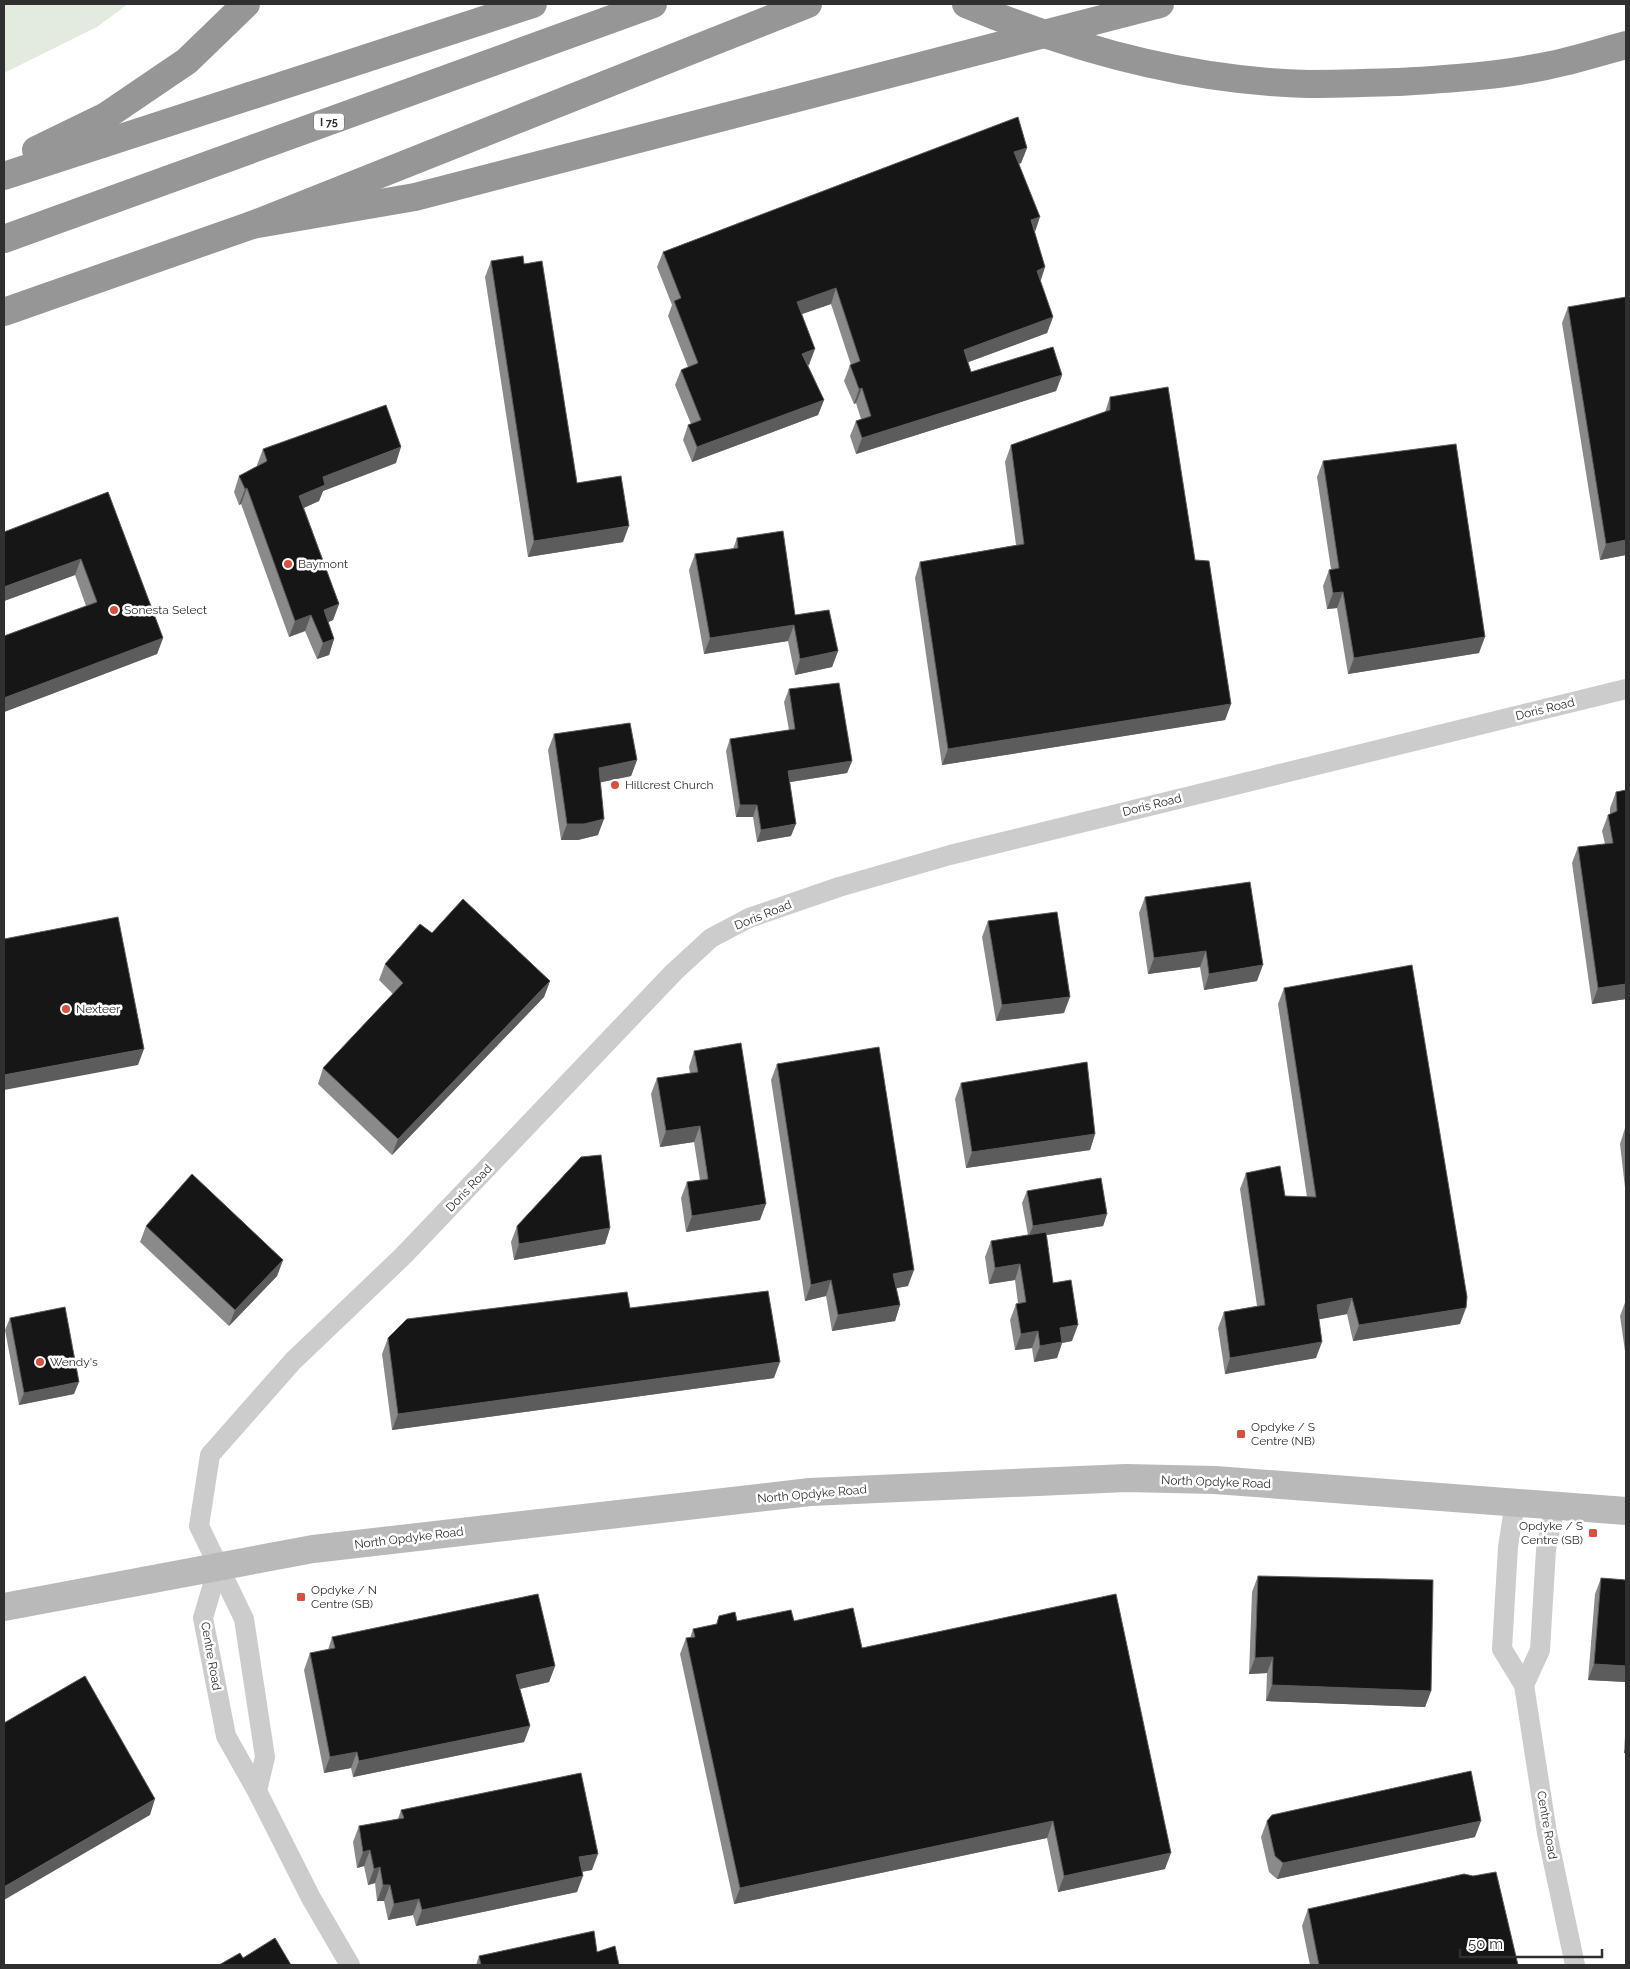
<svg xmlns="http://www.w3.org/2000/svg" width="1630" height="1969" font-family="Raleway,sans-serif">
<rect width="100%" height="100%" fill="#fff"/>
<path fill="#e3ebde" d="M4,4h124l-31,23 -93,46z"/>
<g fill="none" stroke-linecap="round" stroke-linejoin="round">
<g stroke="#ccc" stroke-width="20">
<path d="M1515,1502l-7,45 -6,102 22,36 23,148 28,132"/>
<path d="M218,1567l-15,51 23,118 31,55 54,107 39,67"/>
<path d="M1524,1685l16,-35 6,-100 9,-45"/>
<path d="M257,1791l8,-34 -21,-138 -45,-93 11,-71 83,-94 110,-105 271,-284 37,-34 38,-20 90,-31 111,-32 676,-166"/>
</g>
<path stroke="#b9b9b9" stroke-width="28" d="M4,1607l309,-58 497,-57 316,-14 89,2 411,31"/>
<g stroke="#969696" stroke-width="28">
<path d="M966,4c107,45 225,77 342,80 30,0 60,-1 91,-2 49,-3 98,-6 147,-16 27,-5 54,-14 80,-21"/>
<path d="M36,150l70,-34 81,-55 59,-57"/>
<path d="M4,176l529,-172"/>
<path d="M252,225l163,-28 745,-193"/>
<path d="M4,239l649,-235"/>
<path d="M4,312l248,-87 556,-221"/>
</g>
</g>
<g fill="#8a8a8a">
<path d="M1027,148l-6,15 -2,1 15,68 11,35 -5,14 13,36 -6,16 -79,29 3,10 91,3 -6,16 -200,63 -6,-18 6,-15 5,-2 -5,-16 -2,1 -10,-23 6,-16h1l-20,-61 -30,10 8,51h-1l16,35 -6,15 -126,47 -9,-22 5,-15 3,-1 -16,-39 6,-15 7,-3 -20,-51 4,-11 -15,-38 6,-15z"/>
<path d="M491,261l33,3 53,219 46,59 -95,15 -43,-280z"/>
<path d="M1568,307l58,248 -26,5 -38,-237z"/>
<path d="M1110,397l85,163 36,144 -6,16 -283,45 -27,-187 5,-16 96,-17 -11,-83 6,-17 94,-33z"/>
<path d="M263,449l133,14 -73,28 -4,10 -15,7 35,96 -6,16 -5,2 6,17 -5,16 -12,4 -12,-28 -16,6 -48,-133 -2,1 -5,-13 5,-16 18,-10v-1z"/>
<path d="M1323,461l156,192 -131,21 -11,-66 -10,1 -4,-23 6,-16 2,-1 -14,-92z"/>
<path d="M108,492l55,146 -6,16 -153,58v-76l82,-30 -11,-31 -71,26z"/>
<path d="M737,538l58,77 43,36 -6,16 -37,8 -7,-34 -84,13 -15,-84 6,-16 38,-5z"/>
<path d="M789,689l63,72 -5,12 -57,9 1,54 -34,6 -4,-25h-17l-10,-66 4,-12 59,-9 -5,-28z"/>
<path d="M554,734l83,26 -6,16 -30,6 -3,53 -20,5h-17l-13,-90z"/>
<path d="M1626,790v209l-34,5 -20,-141 6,-16 27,-3 -3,-13 6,-16 2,-1v-6l6,-16z"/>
<path d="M1145,897l112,84 -53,9 -4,-23 -52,7 -9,-61z"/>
<path d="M988,921l76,92 -68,8 -14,-84z"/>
<path d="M432,933l118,48 -6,16 -152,158 -74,-71 5,-16 70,-74 -14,-14 6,-16z"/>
<path d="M1284,988l176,336 -107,17 -6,-27 -28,5 -3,39 -91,16 -7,-46 6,-16 33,-6 -17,-117 6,-16 39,23 22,1 -29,-193z"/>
<path d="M694,1051l66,169 -74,12 -5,-34 6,-16 13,-2 -6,-38 -34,5 -9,-53 6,-16 33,-5 -1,-6z"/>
<path d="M777,1064l131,222 -12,2 4,17 -5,16 -63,10 -6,-35 -21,5 -34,-221z"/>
<path d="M961,1083l134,51 -5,16 -124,18 -11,-69z"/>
<path d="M1625,1128h1v68l-6,-52z"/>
<path d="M1027,1191l80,23 -4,12 -57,9 7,48 19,58 -10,2 -5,15 -23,4 -2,-14 -17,2 -5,-30 6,-16 2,-1 -3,-23 -26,4 -4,-27 6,-16 37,-6 -6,-32z"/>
<path d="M146,1226l137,34 -6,16 -48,50 -89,-84z"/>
<path d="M517,1226l93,2 -5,16 -91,16 -3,-18z"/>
<path d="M1626,1300v58l-6,-42z"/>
<path d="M630,1308l144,70 -382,52 -10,-76 6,-16z"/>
<path d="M10,1318l64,76 -55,11 -14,-75z"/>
<path d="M1258,1576l173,115 -6,16 -159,-6 1,-28 -18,1 3,-82z"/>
<path d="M1601,1578l25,2v102l-38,-2 7,-86z"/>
<path d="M719,1616l18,5h57l68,27 303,221 -107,23 -11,-54 -313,66 -54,-250 6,-16h4l3,-9 23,-5z"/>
<path d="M332,1637l223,29 -6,16 -29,7 10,37 -6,16 -171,35 -2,-9 -27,5 -20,-103 6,-17 18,-3z"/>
<path d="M1626,1719v34h-2z"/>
<path d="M401,1810l191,60 -10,2 -5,20 -161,34 -3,-11 -25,5 -4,-19h-7l-2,-18 -7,2 -4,-19 -7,2 -4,-26 6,-16 39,-7z"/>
<path d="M1267,1821l208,16 -198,42 -8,-7 -8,-35z"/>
<path d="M1308,1909l210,56h-208l-8,-39z"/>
<path d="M597,1952l22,13h-143l3,-9z"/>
</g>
<g fill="#5c5c5c">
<path d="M1027,148l-6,15 -12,5 5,-16z"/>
<path d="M1040,217l-5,15 -4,-12z"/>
<path d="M1045,267l-5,16 -3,-12z"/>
<path d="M836,288l-5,16 -40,14 6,-16z"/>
<path d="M1053,317l-6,16 -89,33 6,-16z"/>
<path d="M815,349l-6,16 -12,4 5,-15z"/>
<path d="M1062,375l-6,16 -200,63 6,-16z"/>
<path d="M862,388l-6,15 -2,1 5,-15z"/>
<path d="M824,400l-6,15 -126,47 5,-15z"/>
<path d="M401,447l-5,16 -73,28 -4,10 -25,11 5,-16 24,-19z"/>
<path d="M247,488l-6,16 -2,1 6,-16z"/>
<path d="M629,526l-6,16 -95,15 6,-16z"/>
<path d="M1626,540v15l-26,5 6,-16z"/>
<path d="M81,559l-6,16 -71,26v-14z"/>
<path d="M1343,592l-6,16 -10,1 6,-16z"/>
<path d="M339,604l-6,16 -15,7 6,-17z"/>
<path d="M311,615l-6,16 -16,6 6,-16z"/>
<path d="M794,625l-6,16 -84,13 6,-16z"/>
<path d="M1485,637l-6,16 -131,21 6,-16z"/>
<path d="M163,638l-6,16 -153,58v-14z"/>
<path d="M334,639l-5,16 -12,4 6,-16z"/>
<path d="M838,651l-6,16 -37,8 5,-16z"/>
<path d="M1231,704l-6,16 -283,45 6,-16z"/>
<path d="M637,760l-6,16 -38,8 6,-16z"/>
<path d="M852,761l-5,12 -63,10 4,-12z"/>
<path d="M740,805h17l-4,12h-17z"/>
<path d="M604,819l-6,16 -20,5h-17l6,-16z"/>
<path d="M796,824l-5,12 -34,6 4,-12z"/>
<path d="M1206,951l-6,16 -52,7 6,-16z"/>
<path d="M1263,965l-6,16 -53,9 5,-16z"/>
<path d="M550,981l-6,16 -152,158 6,-16z"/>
<path d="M1626,984v15l-34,5 6,-16z"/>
<path d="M1070,997l-6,16 -68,8 6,-16z"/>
<path d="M144,1049l-6,16 -134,25v-15z"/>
<path d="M700,1126l-6,16 -34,5 6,-16z"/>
<path d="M1095,1134l-5,16 -124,18 6,-16z"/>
<path d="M766,1204l-6,16 -74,12 6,-16z"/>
<path d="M1107,1214l-4,12 -75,12 5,-12z"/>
<path d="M610,1228l-5,16 -91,16 5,-16z"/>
<path d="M283,1260l-6,16 -48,50 6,-16z"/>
<path d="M1020,1264l-5,16 -26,4 6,-16z"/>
<path d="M914,1270l-6,16 -21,4 6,-16z"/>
<path d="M831,1280l-5,16 -21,5 6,-16z"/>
<path d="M1352,1298l-5,16 -36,7 6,-16z"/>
<path d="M900,1305l-5,16 -63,10 6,-16z"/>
<path d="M1466,1308l-6,16 -107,17 6,-16z"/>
<path d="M1078,1325l-6,16 -10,2 -5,15 -23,4 6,-16 20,-18z"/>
<path d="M1038,1331l-6,17 -17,2 6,-16z"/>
<path d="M1322,1342l-6,16 -91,16 5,-16z"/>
<path d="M780,1362l-6,16 -382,52 6,-16z"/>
<path d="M79,1382l-5,12 -55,11 5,-12z"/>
<path d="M1273,1657l-6,16 -18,1 6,-16z"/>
<path d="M1594,1664l32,2v16l-38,-2z"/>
<path d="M555,1666l-6,16 -38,9 5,-16z"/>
<path d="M1272,1685l159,6 -6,16 -159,-6z"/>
<path d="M530,1726l-6,16 -171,35 6,-16z"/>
<path d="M1626,1746v7h-2z"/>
<path d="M357,1752l-6,16 -27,5 6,-16z"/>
<path d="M155,1799l-5,16 -146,85v-13z"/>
<path d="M1053,1821l-6,17 -313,66 6,-16z"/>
<path d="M1481,1821l-6,16 -198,42 6,-16z"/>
<path d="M370,1850l-6,16 -7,2 6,-16z"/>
<path d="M1171,1853l-6,16 -107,23 6,-16z"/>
<path d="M598,1854l-6,16 -19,3 6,-16z"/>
<path d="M380,1867l-5,16 -7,2 6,-16z"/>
<path d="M583,1876l-6,16 -161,34 6,-16z"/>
<path d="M383,1885h7l-6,16h-7z"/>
<path d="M419,1899l-6,16 -25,5 6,-16z"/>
</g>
<g fill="#161616" stroke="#5c5c5c">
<path d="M1018,117l9,31 -13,4 26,65 -9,3 14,47 -8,4 16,46 -89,33 7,22 82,-25 9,28 -200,63 -6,-17 15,-5 -9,-28 -3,1 -9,-24 10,-4 -24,-73 -39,14 18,47 -13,5 22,46 -127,47 -9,-22 13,-5 -20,-50 17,-7 -24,-62 7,-3 -18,-46z"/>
<path d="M523,256l1,8 18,-3 35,222 44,-7 8,50 -95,15 -43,-280z"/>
<path d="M1626,297v243l-20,4 -38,-237z"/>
<path d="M1168,387l27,173 14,1 22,143 -283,45 -28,-187 104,-18 -13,-99 99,-35v-13z"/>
<path d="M386,405l15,42 -78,30 2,8 -26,11 40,108 -15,6 10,29 -11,4 -12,-28 -16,6 -48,-133 -2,1 -6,-13 28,-15 -4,-12z"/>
<path d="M1456,444l29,193 -131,21 -11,-66 -10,1 -4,-23 10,-2 -16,-107z"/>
<path d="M108,492l55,146 -159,60v-62l93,-34 -16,-43 -77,28v-55z"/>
<path d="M783,531l12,84 34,-5 9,41 -38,8 -6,-34 -84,13 -15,-84 43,-6 -1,-10z"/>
<path d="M839,683l13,78 -64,10 8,53 -35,6 -4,-25h-17l-10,-66 65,-10 -6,-40z"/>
<path d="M630,723l7,37 -38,8 5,51 -20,5h-17l-13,-90z"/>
<path d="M1626,790v194l-28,4 -20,-141 35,-4 -5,-28 9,-4 -1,-19z"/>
<path d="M1250,882l13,83 -54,9 -3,-23 -52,7 -9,-61z"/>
<path d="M463,899l87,82 -152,158 -75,-71 80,-85 -18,-19 35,-40 12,9z"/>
<path d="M1057,912l13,85 -68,8 -14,-84z"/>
<path d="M118,917l26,132 -140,26v-136z"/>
<path d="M1412,965l55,332 -1,11 -107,17 -7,-27 -35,7 5,37 -92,16 -6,-46 41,-7 -19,-132 34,-7 5,30 31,1 -32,-209z"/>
<path d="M741,1043l25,161 -74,12 -5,-34 21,-3 -8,-53 -34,5 -9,-53 41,-6 -4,-21z"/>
<path d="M879,1047l35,223 -21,4 7,31 -62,10 -7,-35 -20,5 -34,-221z"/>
<path d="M1087,1062l8,72 -123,18 -11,-69z"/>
<path d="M601,1155l9,73 -91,16 -2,-18 64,-69z"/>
<path d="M192,1174l91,86 -48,50 -89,-84z"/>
<path d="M1101,1178l6,36 -74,12 -6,-35z"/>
<path d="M1046,1232l7,51 18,-3 7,45 -18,3 2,14 -22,4 -2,-15 -17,3 -5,-30 10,-2 -6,-38 -25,4 -4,-27z"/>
<path d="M768,1291l12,71 -382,52 -10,-76 19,-19 220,-27 3,16z"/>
<path d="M65,1307l14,75 -55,11 -14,-75z"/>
<path d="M1258,1576l175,4 -2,111 -159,-6 1,-28 -18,1z"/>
<path d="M1601,1578l25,2v86l-32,-2z"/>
<path d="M538,1594l17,72 -39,9 14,51 -171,35 -2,-9 -27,5 -20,-104 25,-5 -3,-11z"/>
<path d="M1116,1594l55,259 -107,23 -11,-55 -313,67 -54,-250 9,-1 -2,-8 24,-5 2,-8 16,-4 2,9 54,-11 3,11 59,-13 9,40z"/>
<path d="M85,1676l70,123 -151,88v-164z"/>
<path d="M1471,1771l10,50 -198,42 -8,-7 -8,-35 5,-6z"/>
<path d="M581,1773l17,81 -19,3 4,19 -161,34 -3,-11 -25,5 -4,-19h-7l-3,-18 -6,2 -4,-19 -7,2 -4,-26 45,-8 -3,-8z"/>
<path d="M1496,1872l22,93h-199l-11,-56 156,-35 9,2z"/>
<path d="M594,1931l3,21 18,-6 4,19h-138l-2,-9z"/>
<path d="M275,1938l16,27h-72l21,-12 3,5z"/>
</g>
<g fill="#d75040" stroke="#fff" stroke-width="2">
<circle cx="288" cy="564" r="5"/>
<circle cx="114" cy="610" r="5"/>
<circle cx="615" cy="785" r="5"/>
<circle cx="66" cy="1009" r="5"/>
<circle cx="40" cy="1362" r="5"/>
<rect x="1236" y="1429" width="10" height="10" rx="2.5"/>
<rect x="1588" y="1528" width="10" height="10" rx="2.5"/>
<rect x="296" y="1592" width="10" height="10" rx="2.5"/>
</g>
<g text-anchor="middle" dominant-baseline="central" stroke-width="5" stroke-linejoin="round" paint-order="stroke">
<rect fill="#fff" stroke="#6d6d6d" stroke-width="1" x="314" y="113.5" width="30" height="17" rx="4"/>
<g font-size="11" font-weight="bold" fill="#2f2f2f">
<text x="329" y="122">I 75</text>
</g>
<g font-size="12" fill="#2f2f2f" stroke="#fff" text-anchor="start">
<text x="298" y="564">Baymont</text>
<text x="124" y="610">Sonesta Select</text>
<text x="625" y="785">Hillcrest Church</text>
<text x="76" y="1009">Nexteer</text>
<text x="50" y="1362">Wendy's</text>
<text x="1251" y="1427">Opdyke / S<tspan x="1251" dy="14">Centre (NB)</tspan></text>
<text x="1583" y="1526" text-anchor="end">Opdyke / S<tspan x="1583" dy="14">Centre (SB)</tspan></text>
<text x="311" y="1590">Opdyke / N<tspan x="311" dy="14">Centre (SB)</tspan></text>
</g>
<g font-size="12" fill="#2f2f2f" stroke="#fff">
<text transform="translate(1545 709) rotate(-14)">Doris Road</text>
<text transform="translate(1152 805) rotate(-14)">Doris Road</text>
<text transform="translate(763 915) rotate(-22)">Doris Road</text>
<text transform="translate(469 1188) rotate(-46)">Doris Road</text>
<text transform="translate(1216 1482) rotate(2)">North Opdyke Road</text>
<text transform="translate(812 1494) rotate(-5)">North Opdyke Road</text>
<text transform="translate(409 1538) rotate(-7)">North Opdyke Road</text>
<text transform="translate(211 1656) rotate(80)">Centre Road</text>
<text transform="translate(1547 1825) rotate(80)">Centre Road</text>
</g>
</g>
<rect width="1630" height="1969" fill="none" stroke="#2f2f2f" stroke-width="10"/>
<path d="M1460 1949v8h142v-8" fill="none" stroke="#2f2f2f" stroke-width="2.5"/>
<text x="1468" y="1949" font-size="15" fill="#2f2f2f" stroke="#ffffff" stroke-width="4" paint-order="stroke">50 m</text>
</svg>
